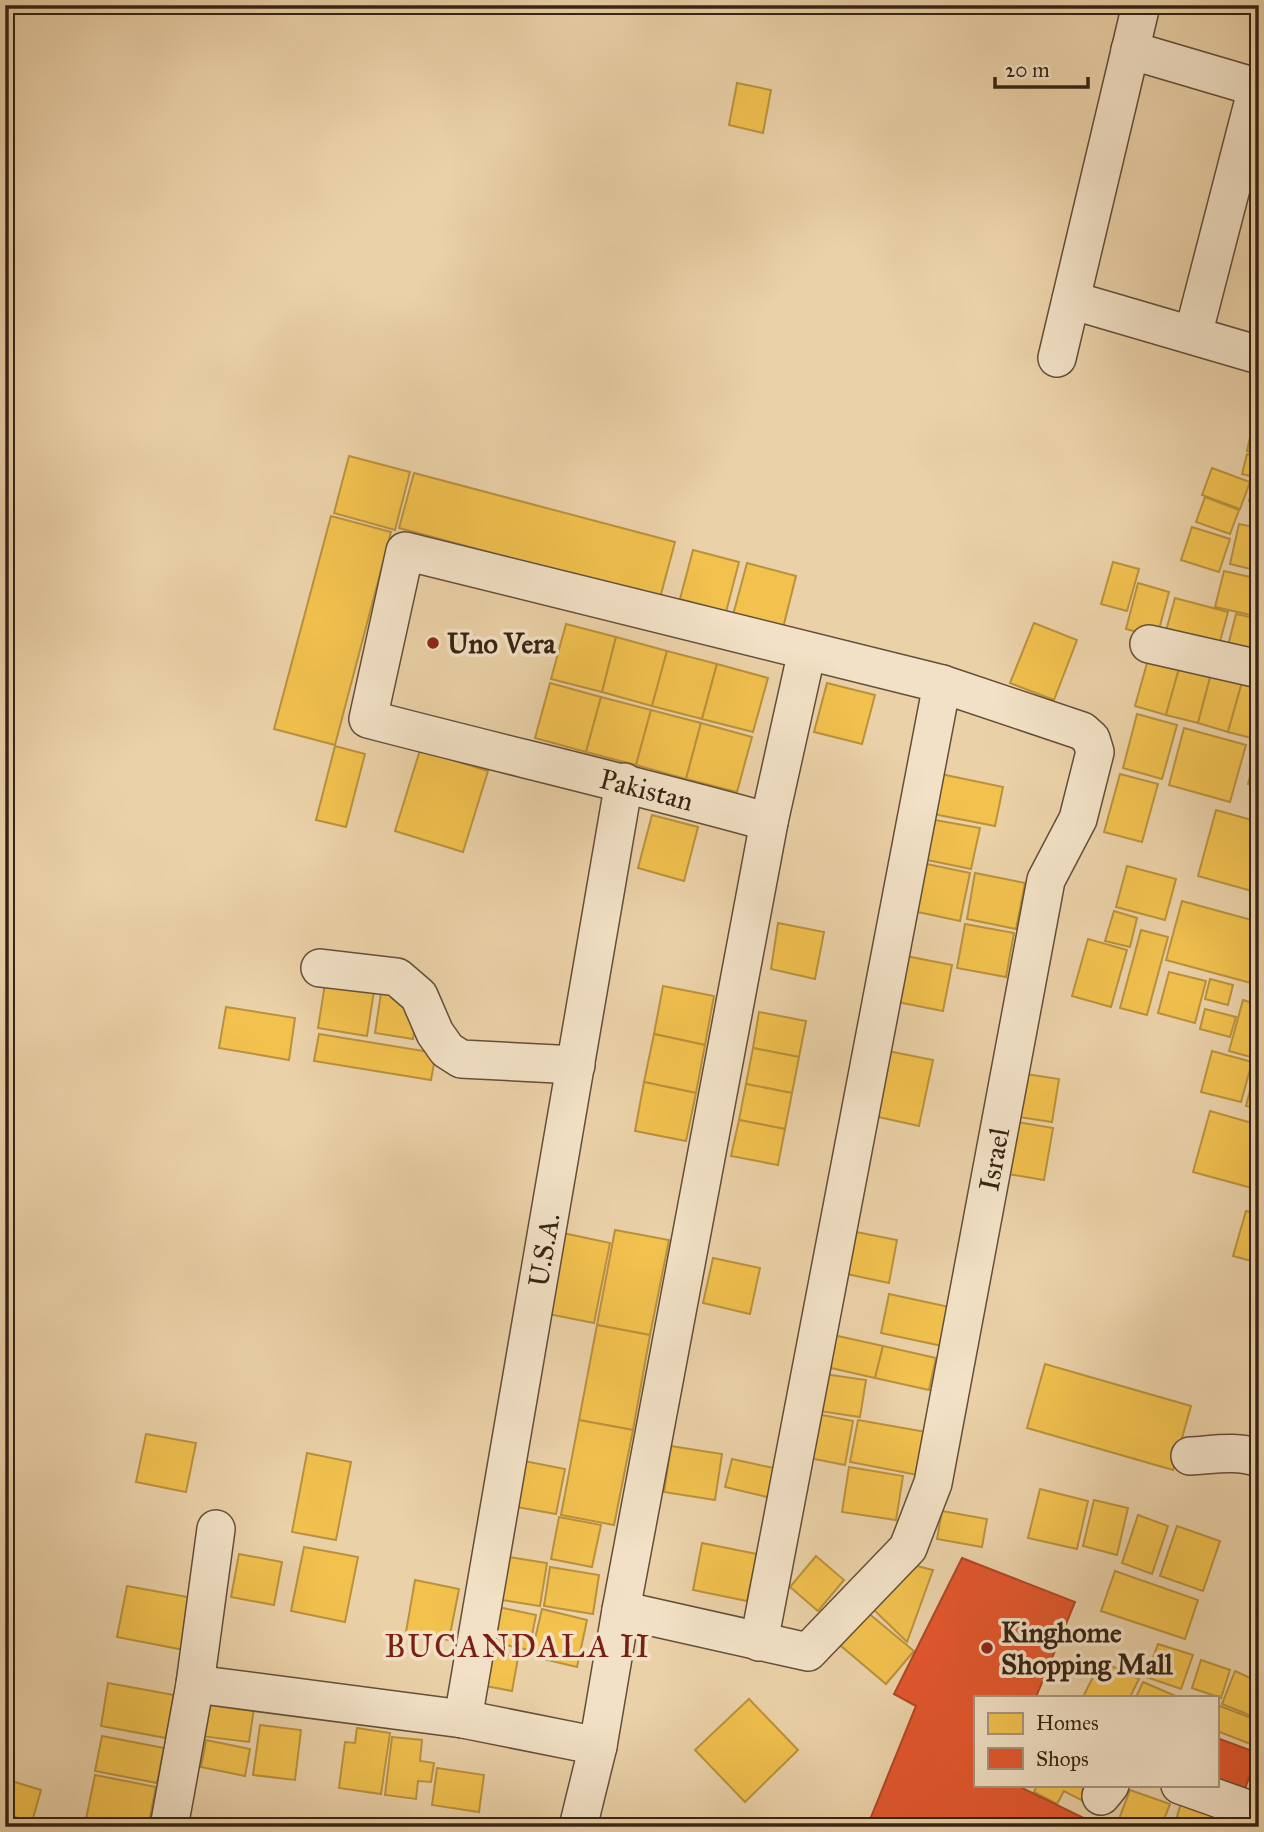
<svg xmlns="http://www.w3.org/2000/svg" width="1264" height="1832" font-family="'IM FELL Great Primer',serif">
<rect width="100%" height="100%" fill="#ebd1a8"/>
<filter id="stains"><feTurbulence type="fractalNoise" baseFrequency=".00286" numOctaves="4"/><feColorMatrix values="0 0 0 0 .2 0 0 0 0 .09 0 0 0 0 .02 0 0 0 .5 -.17"/></filter>
<radialGradient id="worn" r=".72"><stop offset=".6" stop-color="#630" stop-opacity="0"/><stop offset="1" stop-color="#630" stop-opacity=".3"/></radialGradient>
<g fill="#f2c14e" stroke="#ba923c" stroke-width="2">
<path d="M737,83l34,7 -8,43 -34,-8z"/>
<path d="M1257,406h2v47l-12,-2z"/>
<path d="M1247,454l12,3v21l-17,-4z"/>
<path d="M349,456l61,16 -15,58 -61,-17z"/>
<path d="M1212,468l38,14 -10,27 -38,-14z"/>
<path d="M414,473l261,69 -15,56 -261,-70z"/>
<path d="M1255,479l4,1v24l-10,-3z"/>
<path d="M1205,497l34,13 -9,24 -34,-12z"/>
<path d="M331,516l60,16 -56,213 -61,-16z"/>
<path d="M1239,524l20,4v43l-29,-7z"/>
<path d="M1192,527l38,12 -11,33 -38,-12z"/>
<path d="M693,550l46,12 -13,50 -46,-13z"/>
<path d="M1113,562l26,7 -12,42 -26,-7z"/>
<path d="M747,563l49,13 -13,52 -50,-13z"/>
<path d="M1224,571l35,8 -8,36 -36,-8z"/>
<path d="M1259,581v36l-8,-2z"/>
<path d="M1138,583l31,9 -12,45 -31,-8z"/>
<path d="M1175,598l53,14 -10,37 -54,-11z"/>
<path d="M1236,614l23,5v43l-33,-8z"/>
<path d="M1034,623l43,17 -23,60 -44,-17z"/>
<path d="M566,624l50,13 -14,55 -51,-13z"/>
<path d="M616,637l51,14 -15,55 -50,-14z"/>
<path d="M667,651l50,13 -15,55 -50,-13z"/>
<path d="M1149,656l31,9 -14,50 -31,-9z"/>
<path d="M717,664l51,14 -15,54 -51,-13z"/>
<path d="M1180,665l31,9 -13,49 -32,-8z"/>
<path d="M1211,674l31,8 -14,50 -30,-9z"/>
<path d="M1242,682l17,5v53l-31,-8z"/>
<path d="M550,683l51,14 -15,55 -51,-14z"/>
<path d="M827,683l48,12 -13,49 -48,-12z"/>
<path d="M601,697l50,13 -15,55 -50,-13z"/>
<path d="M651,710l50,13 -15,56 -50,-14z"/>
<path d="M1137,714l40,11 -15,54 -39,-11z"/>
<path d="M701,723l51,14 -15,55 -51,-13z"/>
<path d="M1184,728l62,17 -16,57 -61,-17z"/>
<path d="M335,746l30,8 -19,73 -30,-7z"/>
<path d="M420,750l68,21 -25,81 -68,-21z"/>
<path d="M1257,750h2v37l-11,-3z"/>
<path d="M941,774l62,13 -8,39 -62,-12z"/>
<path d="M1120,774l38,10 -16,58 -38,-10z"/>
<path d="M1216,810l43,12v71l-61,-17z"/>
<path d="M652,815l46,12 -14,54 -46,-13z"/>
<path d="M929,819l51,9 -9,41 -49,-10z"/>
<path d="M922,863l48,10 -10,48 -47,-10z"/>
<path d="M1127,866l49,13 -11,41 -49,-13z"/>
<path d="M975,873l50,10 -9,46 -49,-10z"/>
<path d="M1182,901l77,21v32l-8,29 -85,-23z"/>
<path d="M1114,911l23,7 -7,29 -25,-6z"/>
<path d="M778,923l46,9 -9,47 -44,-10z"/>
<path d="M965,924l49,9 -8,44 -49,-9z"/>
<path d="M1141,930l27,7 -21,78 -27,-7z"/>
<path d="M1088,939l39,11 -16,57 -39,-11z"/>
<path d="M906,956l46,9 -9,46 -46,-9z"/>
<path d="M1169,972l37,9 -11,42 -37,-10z"/>
<path d="M1210,979l23,6 -5,20 -23,-6z"/>
<path d="M325,984l49,7 -7,45 -49,-8z"/>
<path d="M663,986l51,10 -9,49 -51,-11z"/>
<path d="M381,993l38,6 -6,40 -38,-6z"/>
<path d="M1243,1000l16,5 -1,54 -29,-8z"/>
<path d="M226,1007l69,11 -6,42 -70,-12z"/>
<path d="M1205,1009l31,8 -6,20 -30,-8z"/>
<path d="M759,1012l47,9 -7,36 -46,-9z"/>
<path d="M319,1034l117,19 -5,27 -117,-19z"/>
<path d="M654,1034l51,11 -9,48 -52,-11z"/>
<path d="M753,1048l46,9 -7,36 -46,-9z"/>
<path d="M888,1051l45,9 -14,66 -45,-10z"/>
<path d="M1212,1051l40,11 -11,40 -40,-10z"/>
<path d="M1257,1063h2v46l-13,-3z"/>
<path d="M1019,1073l40,6 -7,43 -40,-6z"/>
<path d="M644,1082l52,11 -10,48 -51,-10z"/>
<path d="M746,1084l46,9 -7,36 -46,-9z"/>
<path d="M1210,1111l49,14v40l-7,23 -59,-16z"/>
<path d="M739,1120l46,9 -7,36 -47,-9z"/>
<path d="M1011,1121l42,7 -9,52 -42,-7z"/>
<path d="M1246,1211l13,3v49l-26,-7z"/>
<path d="M615,1230l54,10 -19,95 -53,-10z"/>
<path d="M851,1231l46,9 -8,43 -47,-10z"/>
<path d="M563,1233l47,10 -16,80 -46,-9z"/>
<path d="M713,1258l47,10 -10,46 -47,-11z"/>
<path d="M1258,1270h1v22l-6,-1z"/>
<path d="M889,1294l65,14 -7,39 -66,-14z"/>
<path d="M597,1325l53,10 -17,95 -54,-10z"/>
<path d="M829,1334l54,12 -8,32 -53,-12z"/>
<path d="M883,1346l53,12 -7,32 -54,-12z"/>
<path d="M1045,1364l146,42 -18,64 -146,-42z"/>
<path d="M824,1374l42,6 -6,37 -41,-6z"/>
<path d="M817,1414l36,7 -8,44 -36,-7z"/>
<path d="M579,1420l54,10 -19,95 -53,-10z"/>
<path d="M858,1420l68,12 -8,43 -68,-13z"/>
<path d="M146,1434l50,9 -10,49 -50,-10z"/>
<path d="M671,1446l51,8 -7,46 -51,-8z"/>
<path d="M307,1453l44,9 -15,78 -44,-8z"/>
<path d="M732,1459l46,10 -7,29 -46,-11z"/>
<path d="M519,1460l46,9 -9,45 -45,-8z"/>
<path d="M849,1467l54,9 -7,44 -54,-8z"/>
<path d="M1040,1489l48,12 -11,48 -49,-11z"/>
<path d="M1094,1500l34,8 -11,47 -34,-9z"/>
<path d="M942,1511l45,8 -5,28 -45,-8z"/>
<path d="M1138,1515l30,11 -16,48 -30,-11z"/>
<path d="M559,1517l42,8 -9,42 -41,-8z"/>
<path d="M1177,1526l43,15 -17,50 -43,-15z"/>
<path d="M702,1543l55,11 -10,47 -54,-11z"/>
<path d="M304,1547l54,10 -13,65 -54,-11z"/>
<path d="M239,1554l43,8 -8,43 -43,-8z"/>
<path d="M816,1556l28,24 -26,31 -28,-24z"/>
<path d="M509,1557l38,6 -7,43 -45,-7 3,-26 9,1z"/>
<path d="M909,1564l24,6 -26,72 -35,-34z"/>
<path d="M550,1567l49,8 -6,39 -49,-8z"/>
<path d="M1115,1571l83,29 -13,39 -84,-28z"/>
<path d="M415,1580l44,9 -10,51 -43,-8z"/>
<path d="M127,1586l66,12 -9,52 -67,-13z"/>
<path d="M489,1605l47,10 -7,35 -47,-10z"/>
<path d="M861,1607l53,44 -28,33 -52,-44z"/>
<path d="M542,1609l45,11 -10,47 -46,-11z"/>
<path d="M1158,1644l35,11 -12,34 -35,-12z"/>
<path d="M482,1650l36,8 -6,33 -37,-7z"/>
<path d="M1201,1660l29,10 -9,28 -29,-10z"/>
<path d="M1101,1661l38,18 -9,18h-47z"/>
<path d="M1235,1671l22,10 -4,10 6,3v25l-37,-15z"/>
<path d="M1143,1682l35,15h-42z"/>
<path d="M108,1683l66,12 -8,43 -65,-12z"/>
<path d="M749,1699l49,51 -53,52 -50,-52z"/>
<path d="M204,1701l50,7 -5,34 -49,-6z"/>
<path d="M1220,1706l39,15v9l-6,15 -36,-14v-18z"/>
<path d="M260,1725l41,5 -6,50 -42,-5z"/>
<path d="M357,1728l33,5 -9,61 -42,-6 6,-46 10,1z"/>
<path d="M102,1736l62,12 -7,35 -62,-12z"/>
<path d="M392,1737l30,3 -2,21 14,2 -3,19 -13,-1 -2,18 -31,-4z"/>
<path d="M206,1740l44,9 -5,27 -44,-9z"/>
<path d="M437,1768l47,7 -5,37 -47,-7z"/>
<path d="M95,1775l61,12 -8,40h-21l-41,-8z"/>
<path d="M5,1779l36,11 -9,32 -27,-8z"/>
<path d="M1037,1785h56l-8,17 -21,-11 -7,13 -23,-12z"/>
<path d="M1130,1790l40,14 -9,23h-22l-20,-8z"/>
<path d="M1183,1796l49,16 -4,15h-54z"/>
</g>
<g fill="#e4572e" stroke="#b04826" stroke-width="2">
<path d="M962,1558l113,44 -39,95h-61v88h41l86,42h-235l49,-121 -22,-12z"/>
<path d="M1217,1738l41,15 -16,44 -25,-12z"/>
</g>
<g fill="none" stroke-linecap="round" stroke-linejoin="round">
<defs>
<g id="street">
<path d="M1130,50l129,38"/>
<path d="M1071,300l188,55"/>
<path d="M1193,335l64,-247"/>
<path d="M1057,358l84,-353"/>
<path d="M1149,644l110,25"/>
<path d="M320,968l77,9 22,19 16,37 12,17 14,9 115,6"/>
<path d="M1190,1456c22,-1 47,-6 69,2"/>
<path id="s1" d="M621,1610l187,42 100,-104 25,-65 113,-603 32,-61 17,-67 -4,-13 -9,-8 -140,-47 -537,-133 -37,168c134,35 268,66 401,103"/>
<path d="M759,1642l183,-958"/>
<path d="M195,1684l268,35 135,27"/>
<path id="s2" d="M463,1719l161,-937"/>
<path d="M1180,1785l79,28"/>
<path d="M1101,1796l9,-11"/>
<path d="M169,1827l26,-143 21,-155"/>
<path d="M578,1827l20,-81 23,-136 148,-788 38,-171"/>
</g>
</defs>
<use href="#street" stroke="#634f38" stroke-width="40"/>
<use href="#street" stroke="#f2e1c6" stroke-width="37"/>
</g>
<g fill="#8f2418" stroke="#f2e1c6" stroke-width="2.5">
<circle cx="433" cy="643" r="7"/>
<circle cx="987" cy="1648" r="7"/>
</g>
<g text-anchor="middle" dominant-baseline="central" stroke-width="7" stroke-linejoin="round" paint-order="stroke">
<g font-size="28" font-weight="bold" fill="#362413" stroke="#f2e1c6" text-anchor="start">
<text x="447" y="643">Uno Vera</text>
<text x="1001" y="1632">Kinghome<tspan x="1001" dy="32">Shopping Mall</tspan></text>
</g>
<g font-size="28" fill="#362413" stroke="#f2e1c6">
<text stroke="none"><textPath href="#s1" startOffset="2343">Pakistan</textPath></text>
<text stroke="none"><textPath href="#s1" startOffset="735">Israel</textPath></text>
<text stroke="none"><textPath href="#s2" startOffset="476">U.S.A.</textPath></text>
</g>
<g font-size="32" letter-spacing="2" fill="#7a1f14" stroke="#f2e1c6">
<text x="518" y="1646">BUCANDALA II</text>
</g>
</g>
<rect width="1264" height="1832" fill="none" stroke="#ebd1a8" stroke-width="28"/>
<rect x="7" y="7" width="1250" height="1818" fill="none" stroke="#362413" stroke-width="3.5"/>
<rect x="14" y="14" width="1236" height="1804" fill="none" stroke="#362413" stroke-width="2"/>
<rect x="974" y="1696" width="245" height="91" fill="#f2e1c6" stroke="#a7957e" stroke-width="2"/>
<rect x="988" y="1713" width="35" height="21" fill="#f2c14e" stroke="#a7957e" stroke-width="2"/>
<text x="1036" y="1730" font-size="21" fill="#362413">Homes</text>
<rect x="988" y="1748" width="35" height="21" fill="#e4572e" stroke="#a7957e" stroke-width="2"/>
<text x="1036" y="1766" font-size="21" fill="#362413">Shops</text>
<path d="M995 77v10h93v-10" fill="none" stroke="#362413" stroke-width="3.5"/>
<text x="1005" y="77" font-size="21" fill="#362413" stroke="#f2e1c6" stroke-width="5" paint-order="stroke">20 m</text>
<rect width="100%" height="100%" filter="url(#stains)"/>
<rect width="100%" height="100%" fill="url(#worn)"/>
</svg>
